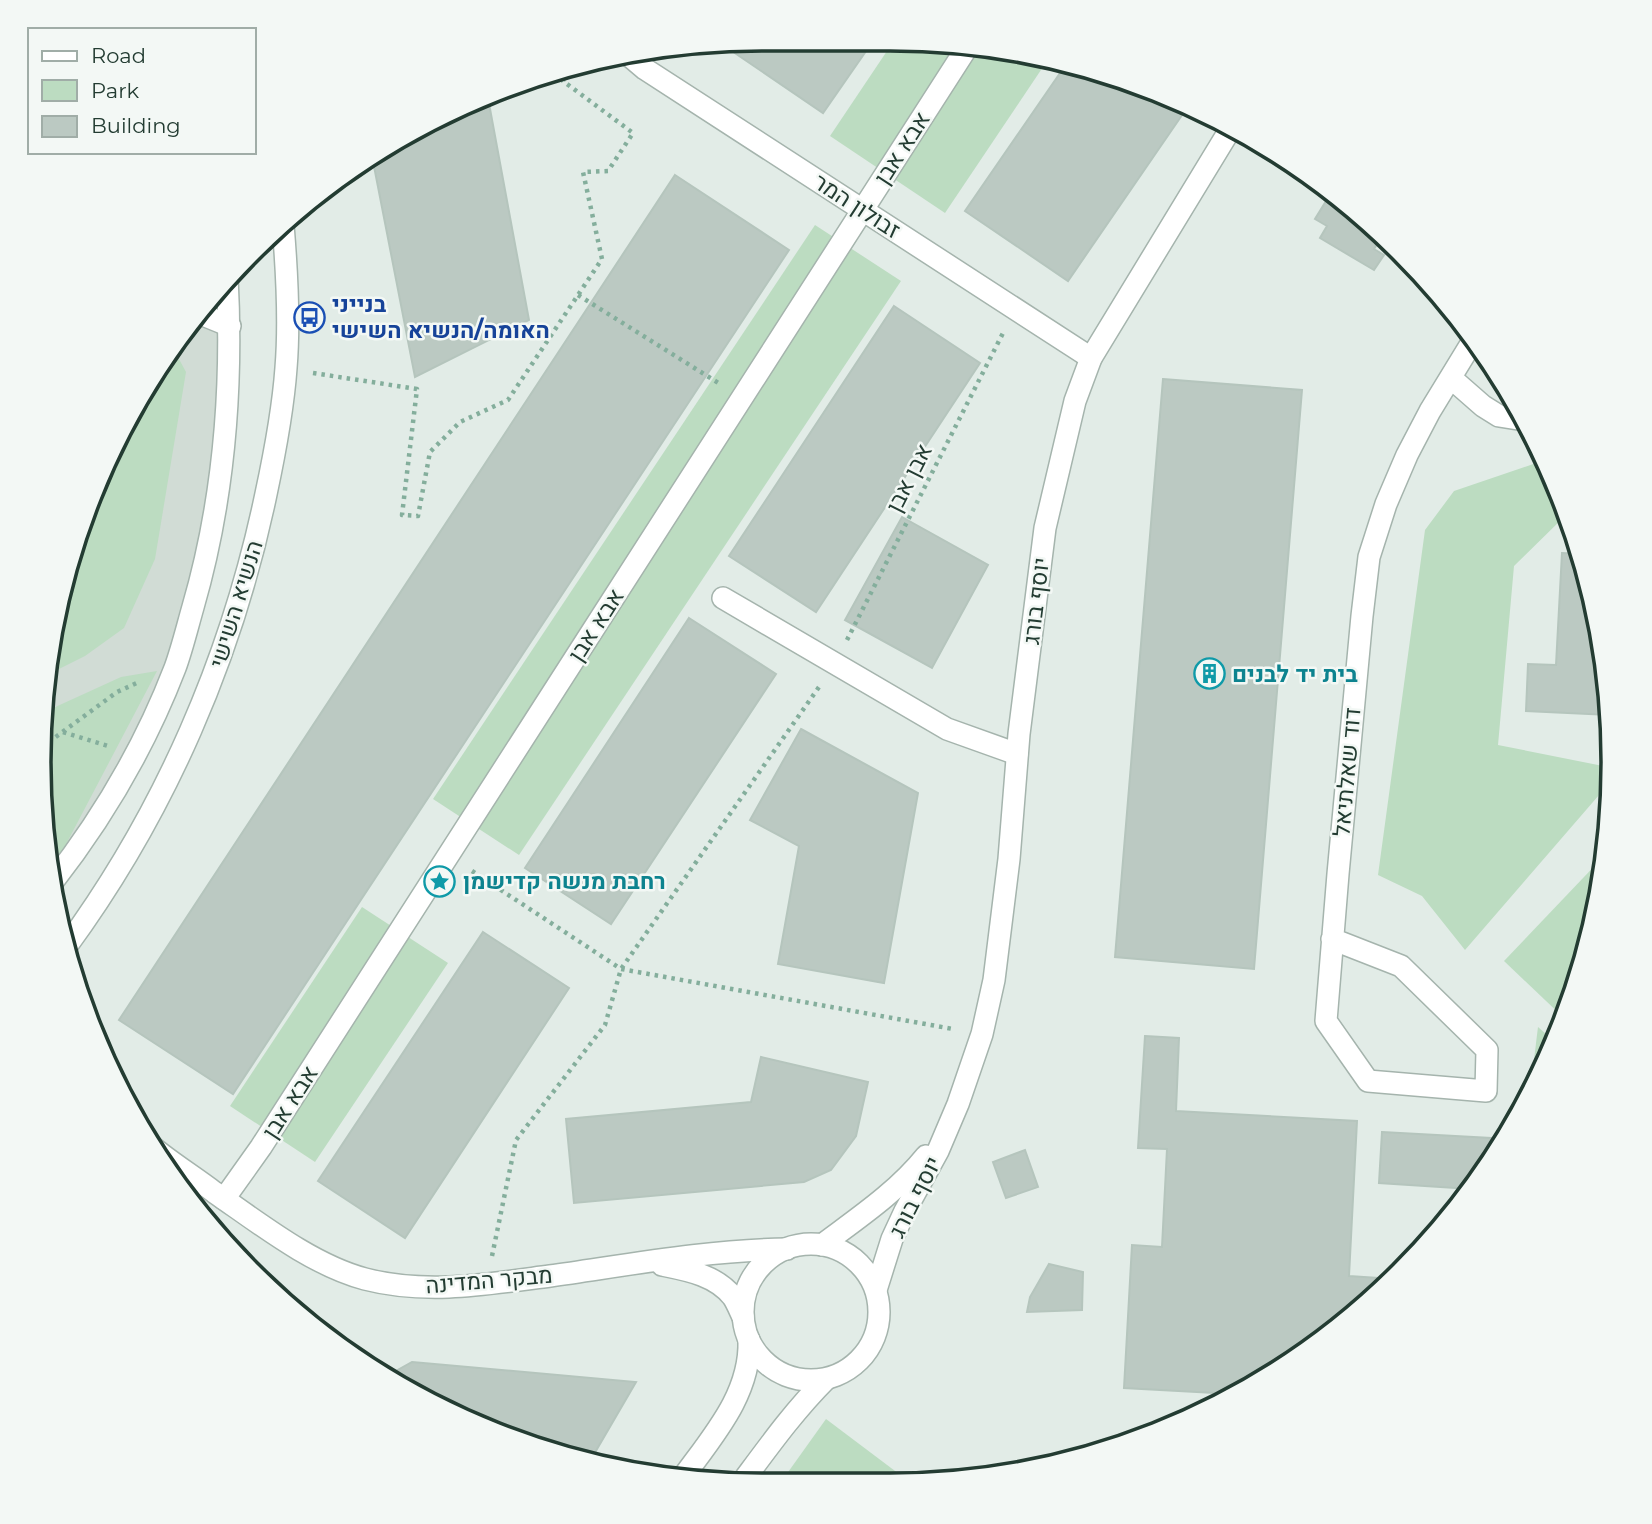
<svg xmlns="http://www.w3.org/2000/svg" width="1652" height="1524" font-family="Montserrat,Heebo,sans-serif">
<rect width="100%" height="100%" fill="#e2ece7"/>
<path fill="#d1dcd5" d="M218,285l9,132 -52,250 -124,217 -11,-169 23,-141 72,-173z"/>
<g fill="#bcdcc1">
<path d="M891,45l141,7 17,6 -104,155 -115,-77z"/>
<path d="M815,225l86,56 -382,574 -86,-56z"/>
<path d="M173,348l13,24 -31,187 -31,69 -39,28 -38,19 16,-101 72,-173z"/>
<path d="M1545,460l14,26 8,28 -53,52 -16,179 115,23 -1,12 -147,170 -43,-54 -44,-21 47,-345 29,-39z"/>
<path d="M157,671l-94,179 -13,12 -10,-148 81,-37z"/>
<path d="M1604,856l-4,48 -35,115 -61,-58z"/>
<path d="M362,907l86,56 -133,199 -85,-56z"/>
<path d="M1538,1027l18,16 -26,49z"/>
<path d="M826,1419l85,64 -21,2 -109,-3z"/>
</g>
<g fill="#bbc9c2" stroke="#b5c5bd" stroke-width="2">
<path d="M762,38l109,6 -48,69 -103,-70z"/>
<path d="M1067,63l100,31 22,11 -121,176 -103,-70z"/>
<path d="M488,98l41,222 -114,57 -43,-221 70,-43z"/>
<path d="M675,175l114,75 -556,844 -114,-74z"/>
<path d="M1331,193l52,42 -9,14 10,6 -10,15 -54,-32 7,-12 -12,-7z"/>
<path d="M894,306l86,57 -164,249 -87,-56z"/>
<path d="M1163,379l139,11 -48,579 -139,-12z"/>
<path d="M902,517l86,48 -56,103 -87,-48z"/>
<path d="M1562,553l17,1 21,67 9,94 -83,-4 2,-47 28,1z"/>
<path d="M689,618l87,56 -165,250 -86,-56z"/>
<path d="M801,729l117,64 -34,190 -106,-19 21,-118 -49,-26z"/>
<path d="M483,932l86,56 -164,250 -87,-57z"/>
<path d="M1145,1036l34,2 -3,73 181,10 -8,155 46,3 -103,85 -78,41 1,-12 -91,-5 8,-143 30,2 5,-98 -29,-1z"/>
<path d="M761,1057l107,25 -12,54 -25,34 -27,12 -230,21 -8,-84 185,-17z"/>
<path d="M1382,1132l109,6 -2,29 -18,22 -92,-6z"/>
<path d="M1025,1150l13,37 -32,11 -13,-36z"/>
<path d="M1049,1264l34,8 -1,38 -55,2 3,-15z"/>
<path d="M412,1362l224,20 -46,79 -61,-14 -129,-59 -15,-11z"/>
</g>
<g fill="none" stroke-linecap="round" stroke-linejoin="round">
<defs>
<g id="minor">
<path d="M625,52l20,17 446,289"/>
<path d="M198,313l32,13"/>
<path d="M1451,378l32,28 16,10 25,4"/>
<path d="M723,598l224,131 70,25"/>
<path d="M51,884c51,-65 94,-138 124,-216 7,-19 12,-40 18,-61 31,-107 40,-219 34,-331"/>
<path d="M1332,939l69,27 86,84 -1,41 -118,-10 -42,-60 12,-147 24,-258 7,-59 17,-53 21,-49 23,-44 44,-72"/>
<path d="M66,947c99,-135 166,-290 200,-453 9,-42 17,-84 20,-126 4,-48 1,-96 -3,-143"/>
<path d="M150,1145c20,17 43,31 64,47 45,31 98,73 151,87 62,16 124,5 185,-3 78,-11 157,-26 237,-27"/>
<path d="M224,1199l37,-52 705,-1098"/>
<circle cx="811" cy="1312" r="68"/>
<path d="M822,1245c36,-27 75,-53 104,-89"/>
<path d="M662,1265c25,5 54,10 71,32 4,6 7,14 10,20"/>
<path d="M876,1290l16,-51 13,-28 33,-60 20,-47 24,-70 12,-54 15,-121 10,-125 26,-206 30,-127 16,-43 140,-230"/>
<path d="M681,1480c30,-42 70,-85 68,-140"/>
<path d="M743,1481c26,-35 51,-70 83,-102"/>
</g>
</defs>
<use href="#minor" stroke="#a5b4ad" stroke-width="24"/>
<g stroke="#84ae9c" stroke-width="4.5" stroke-dasharray="3.5 5" stroke-linecap="butt">
<path d="M578,295l142,89"/>
<path d="M313,373l104,16 -15,126 16,1 12,-64 30,-30 48,-22 94,-141 -19,-87 25,-1 25,-38 -70,-52 3,-10"/>
<path d="M847,640l156,-307"/>
<path d="M63,732l45,14"/>
<path d="M42,747l75,-55 22,-10"/>
<path d="M472,871l149,98 332,60"/>
<path d="M492,1256l24,-116 89,-115 16,-56 198,-282"/>
<path d="M239,1259l7,-11"/>
</g>
<use href="#minor" stroke="#fff" stroke-width="21"/>
</g>
<defs>
<symbol id="bus-ring" viewBox="-11 -11 22 22"><circle r="9.5" fill="#f3f8f5" stroke="#1a4fb4" stroke-width="1.5"/><path d="M-5-6H5V4H4V6H2V4H-2V6H-4V4H-5ZM-3.5-4V0h7V-4ZM-3.5 1.2v1.5H-2V1.2ZM2 1.2v1.5H3.5V1.2Z" fill="#1a4fb4"/></symbol>
<symbol id="building-ring" viewBox="-11 -11 22 22"><circle r="9.5" fill="#f3f8f5" stroke="#0f9aa8" stroke-width="1.5"/><path d="M-4-6H4V6H1V3H-1V6H-4ZM-2.5-4.3h1.7v1.8h-1.7ZM.8-4.3h1.7v1.8H.8ZM-2.5-1h1.7V.8h-1.7ZM.8-1h1.7V.8H.8Z" fill="#0f9aa8"/></symbol>
<symbol id="sight-ring" viewBox="-11 -11 22 22"><circle r="9.5" fill="#f3f8f5" stroke="#0f9aa8" stroke-width="1.5"/><path d="M0-6L1.8-2.2L6-1.7L2.9 1.2L3.7 5.4L0 3.3L-3.7 5.4L-2.9 1.2L-6-1.7L-1.8-2.2Z" fill="#0f9aa8"/></symbol>
</defs>
<g fill-rule="evenodd">
<use href="#bus-ring" x="292" y="300" width="35" height="35"/>
<use href="#building-ring" x="1192" y="656" width="35" height="35"/>
<use href="#sight-ring" x="422" y="864" width="35" height="35"/>
</g>
<g text-anchor="middle" dominant-baseline="central" stroke-width="5" stroke-linejoin="round" paint-order="stroke">
<g font-size="23" fill="#233c32" stroke="#f3f8f5">
<text transform="translate(902 148) rotate(-57)">אבא אבן</text>
<text transform="translate(857 206) rotate(33)">זבולון המר</text>
<text transform="translate(909 478) rotate(-63)">אבן אבן</text>
<text transform="translate(1036 601) rotate(-83)">יוסף בורג</text>
<text transform="translate(236 604) rotate(-73)">הנשיא השישי</text>
<text transform="translate(596 625) rotate(-57)">אבא אבן</text>
<text transform="translate(1347 772) rotate(-85)">דוד שאלתיאל</text>
<text transform="translate(290 1102) rotate(-57)">אבא אבן</text>
<text transform="translate(915 1197) rotate(-63)">יוסף בורג</text>
<text transform="translate(489 1280) rotate(-5)">מבקר המדינה</text>
</g>
<g font-size="23" font-weight="bold" fill="#164399" stroke="#f3f8f5" text-anchor="start">
<text x="332" y="304">בנייני<tspan x="332" dy="26">האומה/הנשיא השישי</tspan></text>
</g>
<g font-size="23" font-weight="bold" fill="#0d838f" stroke="#f3f8f5" text-anchor="start">
<text x="1232" y="674">בית יד לבנים</text>
<text x="463" y="881">רחבת מנשה קדישמן</text>
</g>
</g>
<path d="M0 0H1652V1524H0ZM762 51H890A711 711 0 0 1 1601 762V762A711 711 0 0 1 890 1473H762A711 711 0 0 1 51 762V762A711 711 0 0 1 762 51Z" fill="#f3f8f5" fill-rule="evenodd"/>
<path fill="none" stroke="#233c32" stroke-width="3.5" d="M762 51H890A711 711 0 0 1 1601 762V762A711 711 0 0 1 890 1473H762A711 711 0 0 1 51 762V762A711 711 0 0 1 762 51Z"/>
<rect x="28" y="28" width="228" height="126" fill="#f3f8f5" stroke="#a0ada7" stroke-width="2"/>
<rect x="42" y="51" width="35" height="10" fill="#ffffff" stroke="#a0ada7" stroke-width="2"/>
<text x="91" y="63" font-size="21" fill="#233c32">Road</text>
<rect x="42" y="80" width="35" height="21" fill="#bcdcc1" stroke="#a0ada7" stroke-width="2"/>
<text x="91" y="98" font-size="21" fill="#233c32">Park</text>
<rect x="42" y="116" width="35" height="21" fill="#bbc9c2" stroke="#a0ada7" stroke-width="2"/>
<text x="91" y="133" font-size="21" fill="#233c32">Building</text>
</svg>
